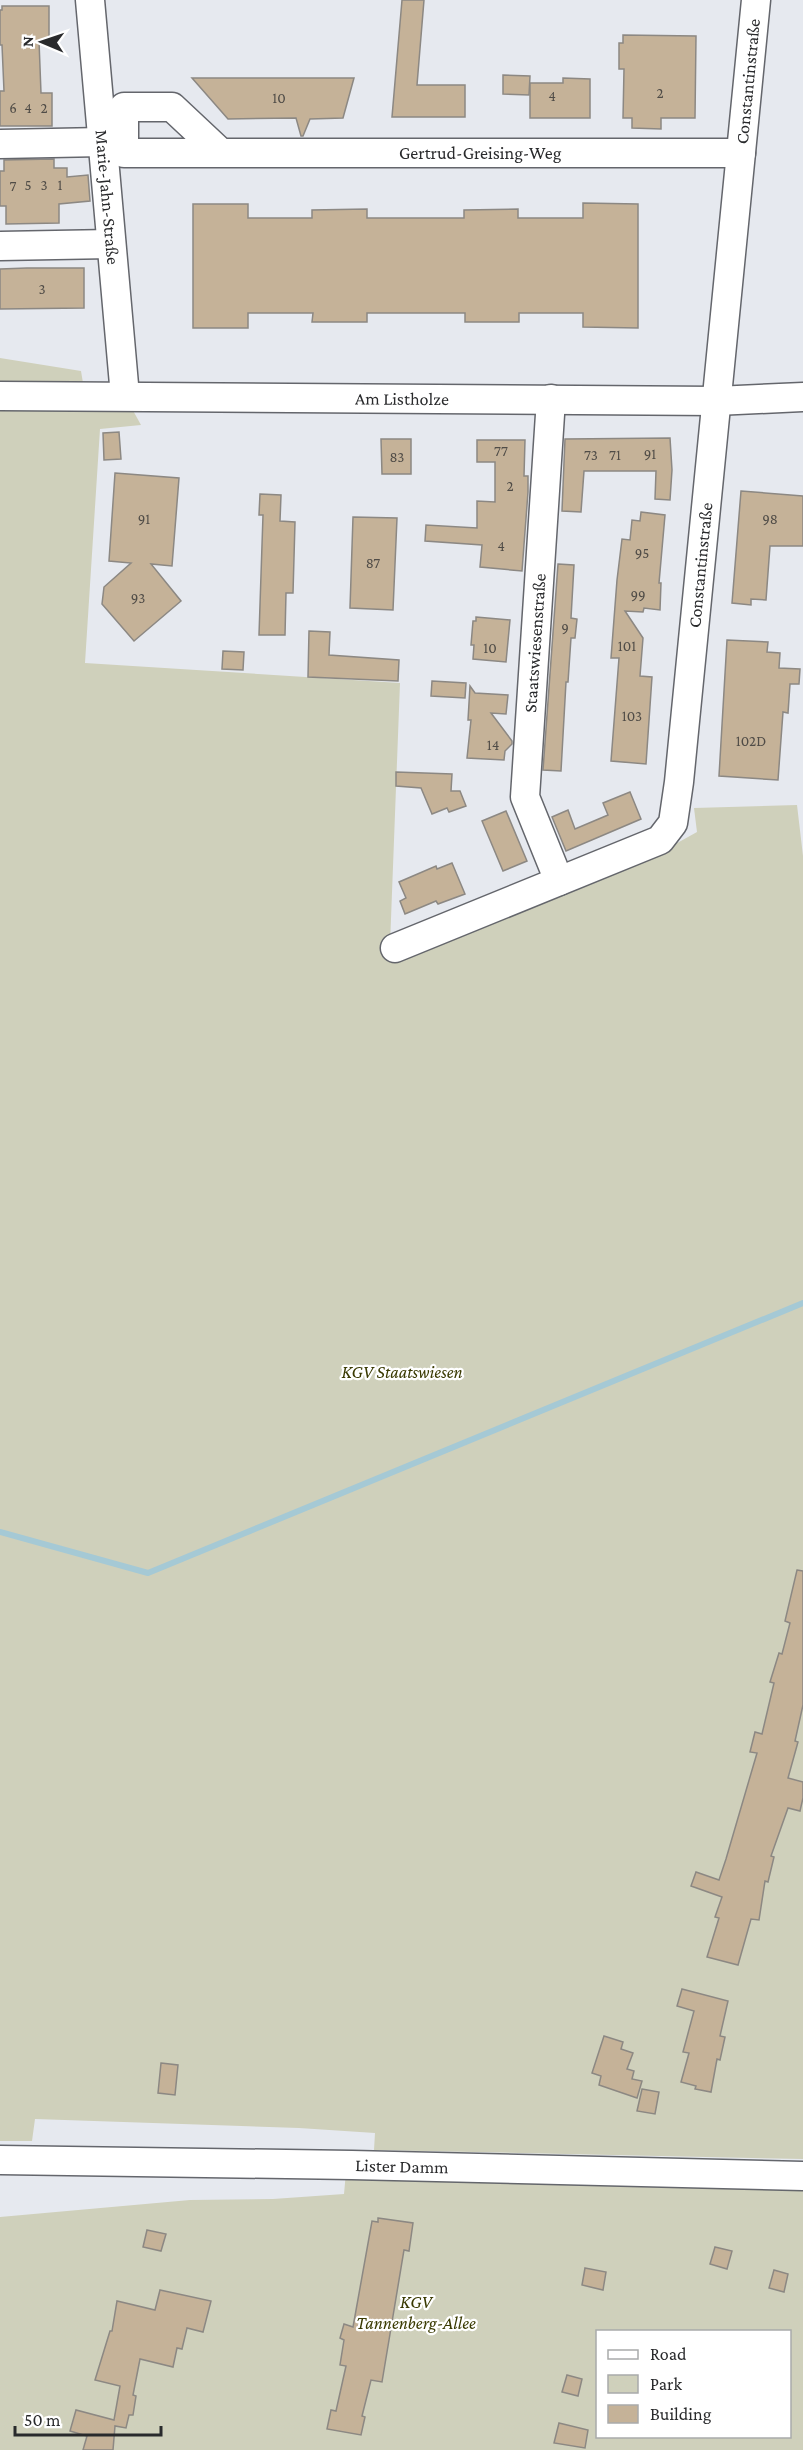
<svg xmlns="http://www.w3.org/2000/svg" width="803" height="2450" font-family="'Crimson Pro',serif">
<rect width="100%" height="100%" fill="#e6e9ef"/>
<g fill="#cfd0bb" fill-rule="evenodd">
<path d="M0,358l81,13 4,24 40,1 16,29 -41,4 -15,234 315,20 -10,262 253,-83 54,-30 -3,-24 103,-3 6,51v1303l-429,-9 1,-17 -76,-5 -264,-9 -3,22h-32z"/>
<path d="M346,2172l457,15v263h-803v-233l190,-17 83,-1 71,-5zM598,2332h192v104h-192z"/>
</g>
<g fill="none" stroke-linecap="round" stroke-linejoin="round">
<path stroke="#a5c9d5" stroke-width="6" d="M0,1532l148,41 655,-270"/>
</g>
<g fill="#c5b298" stroke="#8c8883" stroke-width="1.5">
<path d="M402,0h22l-7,85h48v32h-73z"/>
<path d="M2,6h47v35h-10l2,52h11v33h-52v-35h4l-2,-46h-2v-35h2z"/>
<path d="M623,35l73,1 -1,82h-34v11l-29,-1v-10h-9l1,-49h-5v-26h4z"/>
<path d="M503,75l27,1 -1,19 -26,-1z"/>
<path d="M192,78h162l-11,40 -33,1 -7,17h-2l-5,-18 -68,1z"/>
<path d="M563,78l27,1v39h-60v-35h33z"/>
<path d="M54,159v9h13v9l21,-2 2,26 -31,3v19l-53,1v-18h-6v-35h4v-11z"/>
<path d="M583,203l55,1v124l-55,-1v-14h-64v9h-54v-9h-98v9h-55l1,-9h-65v15h-55v-124h55v14h64v-8l55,-1v9h97v-8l54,-1v9h65z"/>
<path d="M27,268h57v40l-84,1v-40z"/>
<path d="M119,432l2,27 -17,1 -1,-27z"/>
<path d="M670,438l2,32 -2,30 -15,-1 1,-28h-72l-3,41 -19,-1 3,-72z"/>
<path d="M381,439h30v35h-29z"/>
<path d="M477,440h48l-1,36h4v16l-6,79 -42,-4 2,-22 -57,-4 1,-16 51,3v-27l18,1v-40h-18z"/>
<path d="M115,473l64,5 -7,88 -21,-2 30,37 -47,40 -32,-37 2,-17 27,-24 -22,-2z"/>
<path d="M741,491l62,5v50h-33l-4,54 -15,-1v6l-19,-2z"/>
<path d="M260,494l21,1 -1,26 15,1 -2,71h-7l-1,42h-26l4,-120h-4z"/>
<path d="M641,512l24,3 -6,68h2l-1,27 -16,-2 -1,4 -18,-1 18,27 -3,38 12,1 -6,87 -35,-3 8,-103h-8l6,-78 5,-41 8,1 2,-20 8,1z"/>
<path d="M353,517l44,1 -4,92 -43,-2z"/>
<path d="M558,564l16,1 -3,53 6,1 -2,19h-4l-3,44h-2l-5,89 -18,-1z"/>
<path d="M476,617l34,3 -4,42 -33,-3 1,-14h-3l2,-24h3z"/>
<path d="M309,631l21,1 -1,23 70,5 -1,21 -90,-4z"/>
<path d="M727,640l41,2 -1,10 13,1 -1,15 21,1 -1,15h-9l-2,29 -5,-1 -5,68 -59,-4z"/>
<path d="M223,651l21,1 -1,18 -21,-1z"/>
<path d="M432,681l34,2 -1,15 -34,-2z"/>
<path d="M470,686l5,7 33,2 -2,19 -15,-1 21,28v3l-7,7 -1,9 -37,-2 4,-38h-3z"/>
<path d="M396,772l56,2 -1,17h9l6,15 -17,6 -2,-4 -15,6 -11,-26 -25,-2z"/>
<path d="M630,792l11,27 -75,32 -14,-34 16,-7 7,19 33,-14 -5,-12z"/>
<path d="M506,811l21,50 -24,10 -21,-50z"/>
<path d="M452,863l13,31 -27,10 -2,-3 -31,13 -5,-13 6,-3 -7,-16 37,-16 1,3z"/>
<path d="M797,1570l6,1v134l-8,36 3,1 -10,36 15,4v16l-3,13 -12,-3 -17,48 3,1 -6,25 -3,-1 -6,39 -8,-1 -13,46 -31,-8 12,-39 -4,-1 7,-20 -31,-11 5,-14 23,8 7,-21 31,-106 -7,-1 5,-20 7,2 12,-51 -4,-1 9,-29 3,1 8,-31 -5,-2z"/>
<path d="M682,1989l46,12 -8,35 5,1 -5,23 -3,-1 -6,33 -16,-3 1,-3 -15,-4 8,-29 -6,-1 11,-41 -17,-5z"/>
<path d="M604,2036l19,6 -2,7 12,4 -6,16 7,2 -2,8 10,2 -5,17 -38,-13 2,-9 -9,-3z"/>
<path d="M161,2063l17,2 -3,30 -17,-2z"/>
<path d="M642,2089l17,3 -4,22 -18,-3z"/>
<path d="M378,2218l35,5 -4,28 -5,-1 -22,132 -11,-2 -9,36 3,1 -4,18 -34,-6 4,-19 5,1 10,-45 -6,-1 4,-25 -4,-2 4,-14 9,3 19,-106 6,1z"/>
<path d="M147,2230l19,4 -5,17 -18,-4z"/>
<path d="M715,2247l17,4 -5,18 -17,-5z"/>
<path d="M585,2268l21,4 -3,18 -21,-5z"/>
<path d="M774,2270l14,4 -4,18 -15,-4z"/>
<path d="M160,2290l51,11 -8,31 -16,-4 -5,21 -5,-1 -4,19 -33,-8 -7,36 3,1 -3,19h-4l-3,13 -11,-2 -2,24h-30l4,-14 -17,-5 6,-21 38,10 6,-34 -25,-6 15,-49h2l5,-30 38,9z"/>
<path d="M567,2375l15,4 -4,17 -16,-4z"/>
<path d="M559,2423l29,7 -3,18 -31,-5z"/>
</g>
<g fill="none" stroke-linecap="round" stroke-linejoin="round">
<defs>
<g id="minor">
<path id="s1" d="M90,0l35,396"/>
<path d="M0,144l103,-2"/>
<path id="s2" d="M220,152l-48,-45h-48v46h617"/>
<path d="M0,246l111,-2"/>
<path id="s3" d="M0,396l716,5 87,-4"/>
<path d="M551,399l-26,398 34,84"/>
<path id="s4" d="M395,948l265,-108 13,-17 6,-41 77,-782"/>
<path id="s5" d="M0,2160l352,5 451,11"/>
</g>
</defs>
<use href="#minor" stroke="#64666c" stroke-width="31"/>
<use href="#minor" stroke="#fff" stroke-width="28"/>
</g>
<g text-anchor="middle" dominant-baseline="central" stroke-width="4.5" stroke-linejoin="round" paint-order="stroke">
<g font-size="15" fill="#504c47">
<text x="660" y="93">2</text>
<text x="552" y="96">4</text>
<text x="279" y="98">10</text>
<text x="13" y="108">6</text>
<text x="28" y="108">4</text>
<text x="44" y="108">2</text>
<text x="28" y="185">5</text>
<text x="44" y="185">3</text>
<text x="60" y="185">1</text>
<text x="13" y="186">7</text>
<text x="42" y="289">3</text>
<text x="501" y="451">77</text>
<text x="650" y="454">91</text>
<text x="591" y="455">73</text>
<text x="615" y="455">71</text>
<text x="397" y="457">83</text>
<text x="510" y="486">2</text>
<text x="144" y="519">91</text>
<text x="770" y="519">98</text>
<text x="501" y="546">4</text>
<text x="642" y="553">95</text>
<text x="373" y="563">87</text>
<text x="638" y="595">99</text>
<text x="138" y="598">93</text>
<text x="565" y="628">9</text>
<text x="627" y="646">101</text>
<text x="490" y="648">10</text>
<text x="632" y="716">103</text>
<text x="751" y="741">102D</text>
<text x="493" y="745">14</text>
</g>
<g font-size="18" fill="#292a2c" stroke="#fff">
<text stroke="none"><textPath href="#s4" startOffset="1053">Constantinstraße</textPath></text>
<text stroke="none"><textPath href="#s2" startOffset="516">Gertrud-Greising-Weg</textPath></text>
<text stroke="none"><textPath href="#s1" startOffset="198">Marie-Jahn-Straße</textPath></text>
<text stroke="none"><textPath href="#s3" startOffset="402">Am Listholze</textPath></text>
<text stroke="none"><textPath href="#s4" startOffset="567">Constantinstraße</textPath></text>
<text transform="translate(535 643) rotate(-86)">Staatswiesenstraße</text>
<text stroke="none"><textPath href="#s5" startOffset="402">Lister Damm</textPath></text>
</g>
<g font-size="18" font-style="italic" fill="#393901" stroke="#fff">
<text x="402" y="1372">KGV Staatswiesen</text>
<text x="416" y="2302">KGV<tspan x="416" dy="21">Tannenberg-Allee</tspan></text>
</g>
</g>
<rect x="596" y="2330" width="195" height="108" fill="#ffffff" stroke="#a9aaab" stroke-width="1.5"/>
<rect x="608" y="2350" width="30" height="9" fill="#ffffff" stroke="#a9aaab" stroke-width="1.5"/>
<text x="650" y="2360" font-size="18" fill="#292a2c">Road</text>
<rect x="608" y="2375" width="30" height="18" fill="#cfd0bb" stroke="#a9aaab" stroke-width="1.5"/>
<text x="650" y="2390" font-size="18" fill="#292a2c">Park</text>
<rect x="608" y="2405" width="30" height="18" fill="#c5b298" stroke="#a9aaab" stroke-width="1.5"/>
<text x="650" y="2420" font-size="18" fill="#292a2c">Building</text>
<g transform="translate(42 42) rotate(272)" stroke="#ffffff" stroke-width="4.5" paint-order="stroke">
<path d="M0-4.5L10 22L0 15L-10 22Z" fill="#292a2c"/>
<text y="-9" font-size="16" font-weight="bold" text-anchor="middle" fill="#292a2c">N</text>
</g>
<path d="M15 2426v9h146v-9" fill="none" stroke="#292a2c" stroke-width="3"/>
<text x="24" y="2426" font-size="18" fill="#292a2c" stroke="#ffffff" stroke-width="4.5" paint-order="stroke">50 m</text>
</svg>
